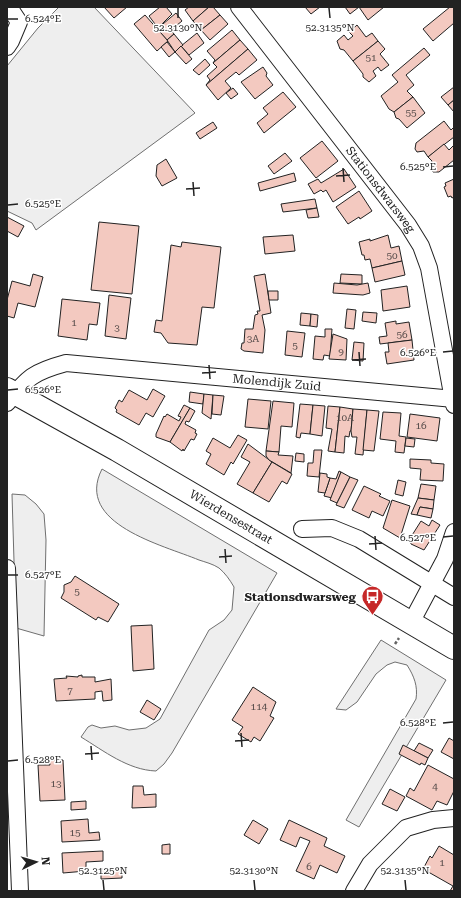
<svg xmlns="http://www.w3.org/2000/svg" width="461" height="898" font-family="'Roboto Serif',serif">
<rect width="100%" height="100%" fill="#fff"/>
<g fill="#eee" stroke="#6f6f6f">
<path d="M59,7h35l101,106 -159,117 -4,-7 -25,-12v-145l31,-38z"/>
<path d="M102,469l175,104 -105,180 -8,11 -8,7c-28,-1 -52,-20 -75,-34l7,-10 4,-2 9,3 14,-2 14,4 17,-2 14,-9 49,-89 15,-10 8,-10 2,-23c-4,-7 -9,-14 -15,-19 -6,-4 -14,-6 -20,-8 -36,-15 -125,-36 -97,-91z"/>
<path d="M12,494l13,1 11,9 8,10 2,26 -2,96 -28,-8z"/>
<path d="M381,640l65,40 -87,147 -13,-7 70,-121c2,-13 -2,-23 -9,-34l-12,-3 -8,3 -11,9 -19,28 -11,8 -10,-1z"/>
</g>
<g fill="#f3c9c0" stroke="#222">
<path d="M104,7h23l-13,11z"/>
<path d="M160,7h6l6,7 -14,14 -9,-12z"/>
<path d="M189,7h20l-16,14 -8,-11z"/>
<path d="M209,7h4l7,8 -19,15 -8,-9z"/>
<path d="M305,7h15l-9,7z"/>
<path d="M345,7h14l-9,7z"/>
<path d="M359,7h25l-16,13z"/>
<path d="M450,7h4v16l-21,18 -10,-12z"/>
<path d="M176,13l6,8 -11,9 3,4 -7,6 -10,-11z"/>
<path d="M145,15l23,26 -11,10 -23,-27z"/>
<path d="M220,15l8,9 -18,16 -9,-10z"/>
<path d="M357,25l9,12 6,-4 6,8 -25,20 -9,-11 -4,-1 -3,-8 7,-6 4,5 5,-4 -4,-4z"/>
<path d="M232,30l8,10 -27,23 2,-3 -8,-9z"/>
<path d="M197,33l7,10 -15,12 -8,-9z"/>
<path d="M174,34l9,11 -8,7 -8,-12z"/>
<path d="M240,40l8,9 -42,36 4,-5 -3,-4 10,-9 -4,-4z"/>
<path d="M378,41l7,8 -5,5 9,11 -8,6 -3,-4 -5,4 3,5 -7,6 -6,-5v-3l-10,-13z"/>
<path d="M167,42l8,10 -6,5 -8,-10z"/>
<path d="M181,46l11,13 -6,5 -11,-12z"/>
<path d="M424,48l6,7 -24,20 8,10 -7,6 6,6 -19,15 -5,-3 -8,-13 17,-14 -6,-7z"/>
<path d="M248,49l9,11 -18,15 -3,-3 -11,9 6,7 -13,12 -12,-15z"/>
<path d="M205,59l5,6 -11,10 -6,-5z"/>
<path d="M263,67l4,6 -1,3 7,9 -18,14 -14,-17z"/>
<path d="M454,87v13l-6,5 -7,-8z"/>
<path d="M233,88l5,6 -7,5 -5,-6z"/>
<path d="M283,92l13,15 -32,26 -7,-10 11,-9 -5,-6z"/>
<path d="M413,97l12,16 -18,15 -8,-9 -3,-1 -2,-6z"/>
<path d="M454,100v12l-6,-7z"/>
<path d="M444,121l7,9 3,-3v10l-26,20 -4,-6 -7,1 -2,-3 1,-6z"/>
<path d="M213,122l4,6 -17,11 -4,-6z"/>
<path d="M322,141l16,20 -22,17 -16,-20z"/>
<path d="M444,144l5,6 5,-5v15l-15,12h-6l-3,-5 2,-6 -4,-4z"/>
<path d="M285,153l7,8 -18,13 -6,-8z"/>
<path d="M166,159l11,19 -15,8 -6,-10 1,-11z"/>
<path d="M344,169l12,18 -23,15 -7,-12 -3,2 -2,-2 -7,4 -6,-10 10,-5 3,4z"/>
<path d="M294,173l2,8 -36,10 -2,-8z"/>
<path d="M454,179v18l-2,1 -1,-2 -3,1 -4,-10 2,-1 -1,-3z"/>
<path d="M359,191l13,20 -12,8 -1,-2 -11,7 -12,-17z"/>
<path d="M315,199l2,9 -34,4 -2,-8z"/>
<path d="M317,208l2,9 -11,1 -2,-8z"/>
<path d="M7,217l17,9 -6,11 -11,-6z"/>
<path d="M99,222l40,4 -7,68 -41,-4z"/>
<path d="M293,235l2,16 -30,3 -2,-17z"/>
<path d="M388,235l3,13 8,-2 3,15 -30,7 -2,-9 -5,1 -1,-5h-2l-3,-13 11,-3v2z"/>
<path d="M182,242l39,5 -7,61 -12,-1 -5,38 -29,-2 -7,-10 -7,-1 2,-12 6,1 9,-76 10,2z"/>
<path d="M402,261l3,14 -30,7 -3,-14z"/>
<path d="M33,274l10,3 -8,30 -17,-4 -4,15 -7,-2v-16l5,-19 18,5z"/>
<path d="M265,274l6,39 -9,2 3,15 -2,23 -19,-2 -3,-2 1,-6h2l1,-14h8l2,-14 3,-1 -1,-3h3l-6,-35z"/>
<path d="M341,274l21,1v9l-22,-1z"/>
<path d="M334,283l23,2 11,-2 2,10 -7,2 -30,-2z"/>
<path d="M407,286l3,21 -27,4 -2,-21z"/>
<path d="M268,291h10v9h-9z"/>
<path d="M109,295l22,3 -5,41 -21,-3z"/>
<path d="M62,299l38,4 -3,22 -8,-1 -2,16 -29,-4z"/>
<path d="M347,309l9,1 -2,19 -9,-1z"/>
<path d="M363,312l14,1 -1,10 -14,-2z"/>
<path d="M301,313l10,1 -1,12 -10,-1z"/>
<path d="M311,314l7,1 -1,12 -7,-1z"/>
<path d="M396,321v3l13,-2 3,18 -32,4 -1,-7 8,-1 -2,-13z"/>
<path d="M325,329h7l-2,27 -6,-1 -1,5 -10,-1 2,-23 10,1z"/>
<path d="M287,331l18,2 -3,24 -17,-2z"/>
<path d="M333,334l14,5 -1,21 -17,-1z"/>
<path d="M412,340l2,20 -27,4 -2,-12h4l-1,-9z"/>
<path d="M354,342l10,1 -1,18 -11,-1z"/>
<path d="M153,389l12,7 -12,21 -7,-4 -7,12 -23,-13 1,-2 -2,-2 4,-8 3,2 7,-12 18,10z"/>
<path d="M190,392l14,2 -1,10 -14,-2z"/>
<path d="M204,394l9,1 -2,24 -9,-6z"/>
<path d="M213,395l11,1 -3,19 -9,-1z"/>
<path d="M248,399l23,2 -3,28 -23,-2z"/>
<path d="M273,401l21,2 -2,24 -11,-1 -2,26 -13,-1z"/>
<path d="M300,404l13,1 -3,29 -9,-1 -1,5 -4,-1z"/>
<path d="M184,405l6,3 -20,34 -14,-5v-3l8,-18 1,1 2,-3 12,7 2,-4 -3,-1z"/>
<path d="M313,405l12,1 -3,30 -12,-2z"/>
<path d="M328,406l12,1 -5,45 -7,-1 4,-22 -6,-1z"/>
<path d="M340,407l13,2 -2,22h-1l-1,6 -4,-1 -1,17 -9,-1z"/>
<path d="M190,408l5,3 -6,11 -3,-1 -1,3 11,6 -1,3 2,1 -3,6 -3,-1 -7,12 -1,-2 -1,2 -12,-9z"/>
<path d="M353,409l14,1 -4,45 -8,-1 2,-17h-5l-1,-6z"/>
<path d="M367,410l12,1 -5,40 -11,-1z"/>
<path d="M383,412l18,1 -2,23 7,1 -2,16 -9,-1 1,-11 -16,-2z"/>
<path d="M410,414l30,4 -3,23 -30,-4z"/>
<path d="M238,435l9,5 -14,24 -2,-2 -7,13 -18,-11 5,-10 -5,-3 7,-13 17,10z"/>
<path d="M406,438l9,1 -1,8 -9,-1z"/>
<path d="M248,444l24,18 -19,31 -16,-9 13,-22 -9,-5z"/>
<path d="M314,450h8l-3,27 -12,-1 1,-13h5z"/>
<path d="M266,451l13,1 -1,3 15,1 -2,17 -22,-13 -3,-4z"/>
<path d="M296,453l8,1v8l-9,-1z"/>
<path d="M410,459l21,1v3l13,1 -1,17 -23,-1 1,-11 -11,-1z"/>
<path d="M272,462l20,12 -5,10 -5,-3 -13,21 -16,-9z"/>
<path d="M339,471l2,1 -9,26 -8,-2 6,-18 6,1z"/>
<path d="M341,472l9,5 -13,26 -7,-3z"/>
<path d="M320,473l7,1v3l3,1 -5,15 -7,-1z"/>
<path d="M350,477l8,3 -14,28 -8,-3z"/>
<path d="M398,480l8,2 -3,14 -8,-2z"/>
<path d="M421,484l15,2 -2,14 -16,-2z"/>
<path d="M364,486l17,8 -2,2 11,5 -7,15 -11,-5 -3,7 -17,-8z"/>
<path d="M418,498l16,2 -1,9 -13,-2 -3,8 -6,-1z"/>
<path d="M392,500l18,6 -10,32 -17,-10z"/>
<path d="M420,507l13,2 -2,9 -14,-3z"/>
<path d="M432,520l8,5 -16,25 -13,-6 -2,-4 12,-19 8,5z"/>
<path d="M75,576l44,28 -11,18 -10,-5 -2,3 -35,-22 3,-6v-7l7,-3z"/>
<path d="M152,625l2,44 -21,2 -2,-45z"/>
<path d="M82,675v2h13v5l16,-3 1,21 -9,1 -1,-10 -7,1v7l-39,2 -2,-22 13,-1 -1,-2 12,1v-1z"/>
<path d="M253,687l23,15 -6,14 4,2 -14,23 -6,-4 -3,5 -13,-8 5,-7 -11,-7z"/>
<path d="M147,700l14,9 -7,11 -14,-8z"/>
<path d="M449,738l5,3v18l-13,-7z"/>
<path d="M419,743l14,7 -5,8 -14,-7z"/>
<path d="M403,745l25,13 -3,7 -4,-2 -1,2 -21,-11z"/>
<path d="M49,760h14l2,40 -25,1 -2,-36h12z"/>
<path d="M428,765l26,14v12l-7,14 -10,-4 -5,9 -26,-14 4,-8 4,3z"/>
<path d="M133,786h10l1,9 12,-1v13l-24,1z"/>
<path d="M390,789l15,8 -8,14 -15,-7z"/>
<path d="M86,801v8l-15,1v-8z"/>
<path d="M88,819l1,14 10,-1 1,8 -38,2 -1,-21z"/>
<path d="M253,820l15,9 -9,15 -15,-9z"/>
<path d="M289,820l38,18 -3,8 21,10 -8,17 -17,-8 -6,14 -18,-8 14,-30 -10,-4 -4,10 -16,-7z"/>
<path d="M170,844v10h-8v-9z"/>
<path d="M439,846l15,9v36h-4l3,-5 -30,-17 7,-13 2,2z"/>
<path d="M103,851v10l-17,1v9l-23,2 -1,-20z"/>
<path d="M122,868v10l-21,1v-10z"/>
</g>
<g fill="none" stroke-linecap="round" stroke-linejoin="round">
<defs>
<g id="minor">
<path id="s1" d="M239,7l169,218 13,21 8,22 25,137"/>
<path d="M7,47l4,-6 8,-19 -10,-15"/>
<path id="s2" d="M7,403c21,-26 26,-31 59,-40l388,36"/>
<path d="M302,529l30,-1 27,11 95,58"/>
<path d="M7,568l13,323"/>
<path d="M412,621l33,-62 9,-27"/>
<path d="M354,891l16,-27 36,-36 27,-8 21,-2"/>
</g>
<g id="secondary">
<path id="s3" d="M7,389l110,61 337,198"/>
</g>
</defs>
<use href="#minor" stroke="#222" stroke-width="18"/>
<use href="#secondary" stroke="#222" stroke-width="24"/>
<path stroke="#646464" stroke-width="2.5" stroke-dasharray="3 2" stroke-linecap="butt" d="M395,644l4,-6"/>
<use href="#minor" stroke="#fff" stroke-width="16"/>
<use href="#secondary" stroke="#fff" stroke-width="22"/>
</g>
<path fill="none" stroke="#222" stroke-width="1.5" d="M178,8v10M329,8l1,10M8,19h10M443,167l10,-1M343,168l1,14M336,176l14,-1M193,182l1,14M186,189l14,-1M8,205l10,-1M359,352l1,14M443,352l10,-1M352,360l14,-1M209,365l1,14M202,373l14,-1M8,390l10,-1M375,536l1,14M443,537l10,-1M369,544l13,-1M225,549l1,14M219,557l13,-1M8,575h10M443,723l10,-1M241,733l1,14M235,741l14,-1M91,746l1,14M85,754l14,-1M8,761l10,-1M103,880l1,10M254,880l1,10M405,880l1,10"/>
<defs>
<symbol id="bus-pin" viewBox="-11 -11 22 30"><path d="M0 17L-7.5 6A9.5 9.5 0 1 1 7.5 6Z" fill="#c62828" stroke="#fff"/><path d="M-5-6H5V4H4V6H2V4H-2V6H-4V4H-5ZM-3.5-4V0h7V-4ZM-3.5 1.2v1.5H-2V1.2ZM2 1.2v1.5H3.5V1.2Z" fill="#fff"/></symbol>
</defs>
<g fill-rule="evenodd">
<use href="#bus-pin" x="360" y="584" width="25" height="34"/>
</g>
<g text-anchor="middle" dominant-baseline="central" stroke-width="3" stroke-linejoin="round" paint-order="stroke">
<g font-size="10" fill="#564c4a">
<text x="371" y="57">51</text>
<text x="411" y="112">55</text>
<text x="392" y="255">50</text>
<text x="74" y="322">1</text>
<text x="117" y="327">3</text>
<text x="402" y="334">56</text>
<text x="253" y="338">3A</text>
<text x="295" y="345">5</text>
<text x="341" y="351">9</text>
<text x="345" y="417">10A</text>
<text x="421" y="425">16</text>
<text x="77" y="591">5</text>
<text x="70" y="690">7</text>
<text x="259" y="706">114</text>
<text x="56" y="783">13</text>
<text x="435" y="786">4</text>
<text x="75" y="832">15</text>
<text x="442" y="862">1</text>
<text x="309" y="866">6</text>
</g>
<g font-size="12" fill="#222" stroke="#fff">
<text stroke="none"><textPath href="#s1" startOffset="231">Stationsdwarsweg</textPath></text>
<text stroke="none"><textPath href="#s2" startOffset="285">Molendijk Zuid</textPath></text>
<text stroke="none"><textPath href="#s3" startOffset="258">Wierdensestraat</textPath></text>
</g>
<g font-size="12" font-weight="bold" fill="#222" stroke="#fff" text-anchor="end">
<text x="356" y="597">Stationsdwarsweg</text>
</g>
</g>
<g font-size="10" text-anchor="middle" fill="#222" stroke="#fff" stroke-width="3" stroke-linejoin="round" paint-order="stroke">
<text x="43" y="22">6.524°E</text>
<text x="178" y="31">52.3130°N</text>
<text x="330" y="31">52.3135°N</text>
<text x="418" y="170">6.525°E</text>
<text x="43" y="207">6.525°E</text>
<text x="418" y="356">6.526°E</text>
<text x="43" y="393">6.526°E</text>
<text x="418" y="541">6.527°E</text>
<text x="43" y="578">6.527°E</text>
<text x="418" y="726">6.528°E</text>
<text x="43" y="763">6.528°E</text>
<text x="103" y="874">52.3125°N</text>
<text x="254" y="874">52.3130°N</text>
<text x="405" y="874">52.3135°N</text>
</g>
<rect width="461" height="898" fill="none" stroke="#222222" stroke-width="16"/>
<g transform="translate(36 862) rotate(85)" stroke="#ffffff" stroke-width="3" paint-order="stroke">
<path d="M0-3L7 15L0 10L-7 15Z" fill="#222222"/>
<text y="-6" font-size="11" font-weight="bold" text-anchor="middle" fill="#222222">N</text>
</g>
</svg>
